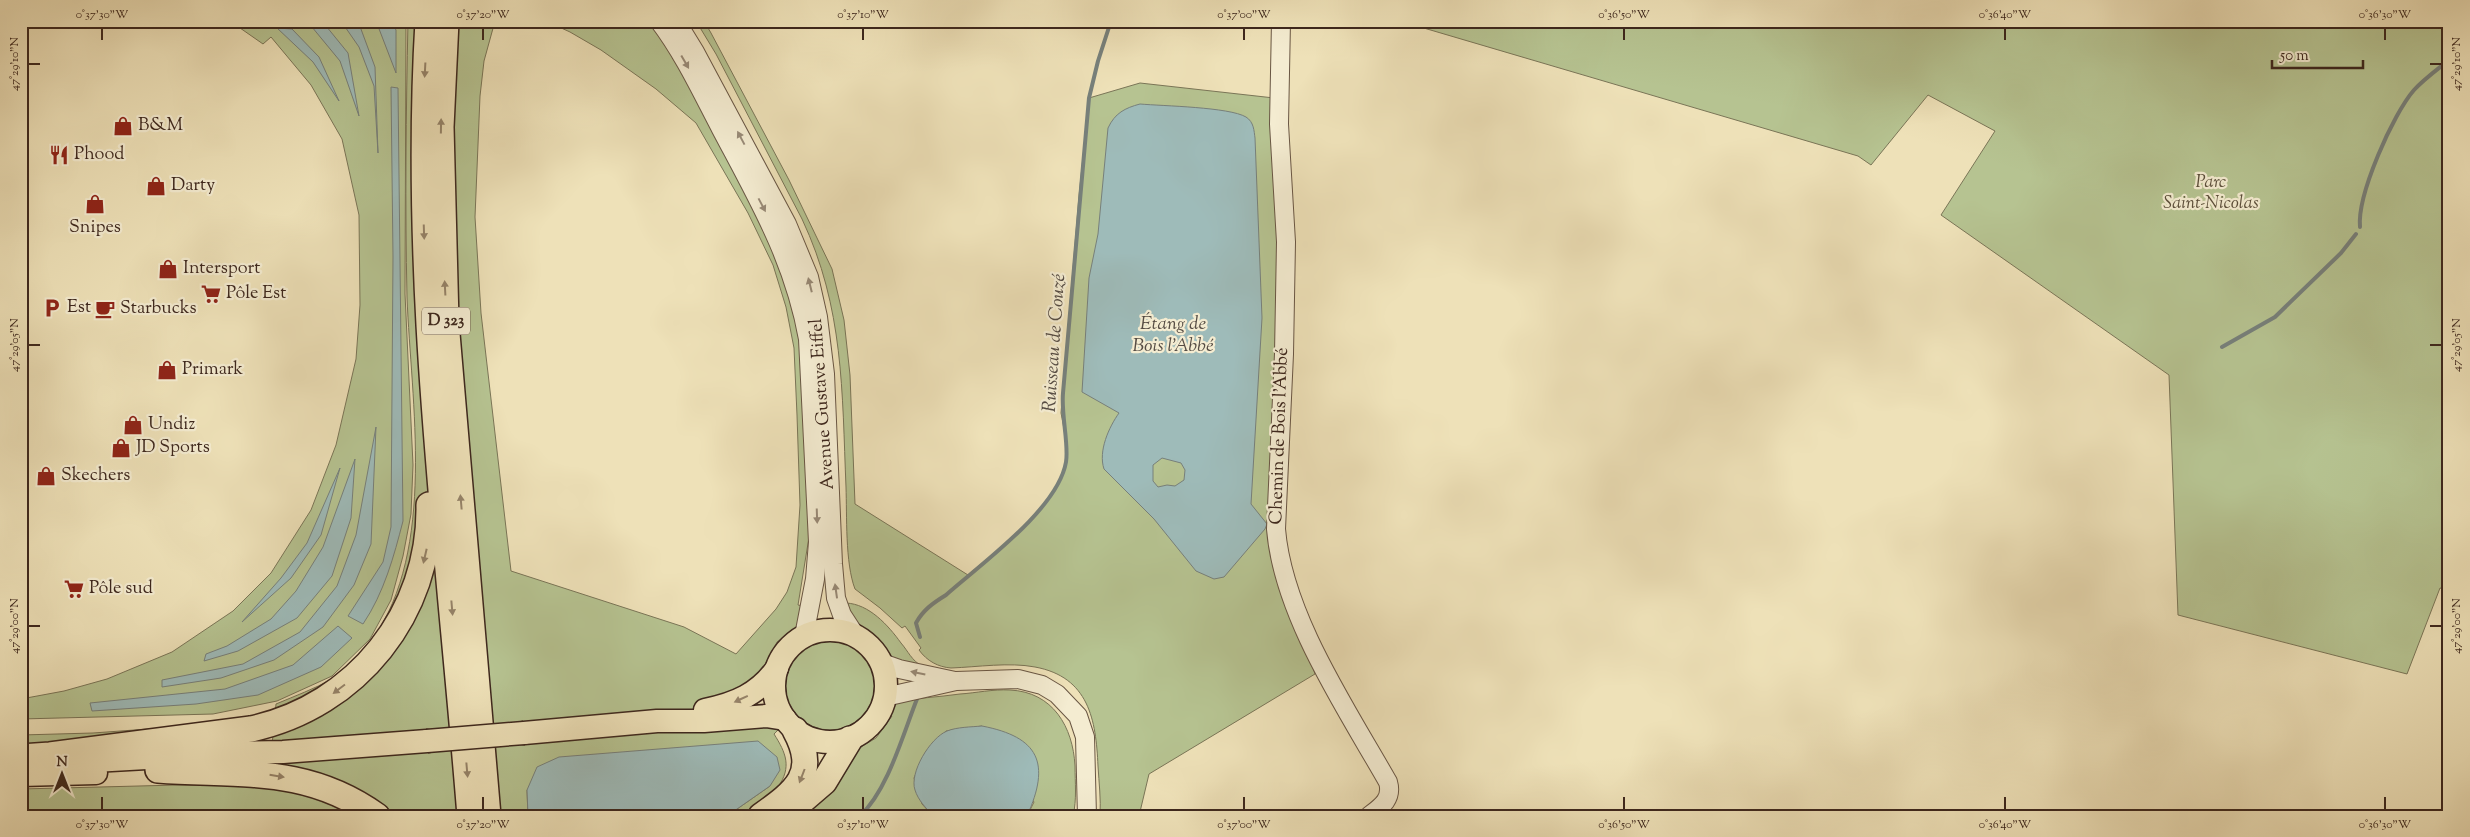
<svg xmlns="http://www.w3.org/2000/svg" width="2470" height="837" font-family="'Sorts Mill Goudy',serif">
<rect width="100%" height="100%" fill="#eee1b8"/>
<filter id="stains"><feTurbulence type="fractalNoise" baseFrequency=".004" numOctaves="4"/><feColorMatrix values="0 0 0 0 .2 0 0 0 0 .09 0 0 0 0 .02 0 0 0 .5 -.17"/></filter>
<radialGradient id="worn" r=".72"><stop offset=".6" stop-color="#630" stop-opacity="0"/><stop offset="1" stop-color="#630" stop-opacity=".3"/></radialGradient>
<g fill="#b6c391" stroke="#7a7557">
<path d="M230,21h176l-1,273 8,171 -2,49 -8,42 -12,44 -21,39 -38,37 -55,25 -64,13 -192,5v-20l43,-8 43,-12 65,-27 61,-41 38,-38 40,-63 25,-65 20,-86 4,-54 -1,-90 -17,-76 -31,-54 -40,-48 -8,7z"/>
<path d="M408,21h87l-11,40 -4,35 -5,121 6,96 30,258 173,56 52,27 40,-45 11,-17 9,-25 4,-62 -3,-90 -3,-67 -8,-41 -13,-42 -25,-52 -52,-90 -40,-34 -55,-39 -31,-18 -24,-11h103l27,40 95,181 17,42 13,59 9,188 -12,74 5,1 -4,19 -22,17 -14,28 -14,15 16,38 14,6 -5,5c12,19 18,33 4,53l41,16 10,-11 27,-42 20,-12 16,-22 -4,-1 7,-13c21,-4 44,-5 65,-8 16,-1 33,-5 50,-4 43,2 63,37 65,76 0,17 2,33 -2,50h-46l7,-14 -52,-76 -36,5 -20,20 -12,27 8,26 11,12h-206l43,-30 -243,4 1,26h-507v-27l157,-4 90,1 8,-82c19,-8 38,-15 56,-25 10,-6 33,-29 40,-39 65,-91 39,-238 35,-343 -2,-92 -1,-184 1,-276z"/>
<path d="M696,21h8l7,12 78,147 43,89 12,51 6,55 5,129 113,71c29,-25 96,-75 98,-115 1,-16 -2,-32 -5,-47l18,-217 10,-98 51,-15 134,15 7,142 -10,285 44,149 -166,100 -10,42h-39c1,-17 -1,-33 -2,-50 -2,-46 -9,-89 -63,-99 -26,-5 -57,0 -84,1 -13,-1 -24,-7 -32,-18l2,-2 -16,-22 -3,2 -22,-20 -25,-19c-10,-26 -8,-74 -9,-102 -4,-96 -2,-179 -44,-268l-86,-165z"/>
<path d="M1400,21h1049v569l-9,-2 -33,86 -229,-59 -9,-240 -228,-160 54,-84 -67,-36 -57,70 -13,-9z"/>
<path d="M846,603c23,1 42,22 55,40 7,8 11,18 21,23l-33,-8 -13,-19 -23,-19z"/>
<circle cx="830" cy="685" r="45"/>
<path d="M176,727l-155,23v-15l72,-2z"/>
</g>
<g fill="#9ebbb9" stroke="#77807b" fill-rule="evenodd">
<path d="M307,21h15l26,32 11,63 -19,-55z"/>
<path d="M341,21h17l17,46 3,86 -4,-67 -15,-39z"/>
<path d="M376,21h15l5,9v43z"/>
<path d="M277,28l15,1 27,28 20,44 -26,-39z"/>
<path d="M391,87l7,1 5,433c-9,35 -19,72 -40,103l-15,-8 35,-54 8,-35 2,-270z"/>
<path d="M1140,104c23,2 89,3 106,13 8,5 8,14 9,21l7,180 -11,186 16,20 -2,5 -41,48 -10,2 -18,-8 -42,-52 -50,-50c-6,-18 5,-42 15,-56l-37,-21 7,-114 9,-44 10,-106c7,-15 17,-20 32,-24zM1162,458l19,5 4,7 -1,10 -9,6 -8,-1 -9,2 -5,-6v-16z"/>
<path d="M376,427l-5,117 -17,41 -31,42 -49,33 -53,18 -59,9v-7l81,-16 57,-32 37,-46 19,-51z"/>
<path d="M355,459l-4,59 -19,58 -35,42 -59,33 -34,10 2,-7 21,-8 44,-27 25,-28 27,-44z"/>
<path d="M340,468l-19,67 -30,43 -49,44 39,-44 26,-35z"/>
<path d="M338,626l14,12 -31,29 -63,28 -62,9 -104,7 -2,-8 135,-14 68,-24z"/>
<path d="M982,726c57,11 69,37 45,90h-94c-7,-8 -15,-16 -18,-26 -6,-17 15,-52 32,-59 10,-4 24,-4 35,-5z"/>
<path d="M758,741l19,16 3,13 -10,16 -43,30h-199l-1,-26 10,-23 22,-10z"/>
</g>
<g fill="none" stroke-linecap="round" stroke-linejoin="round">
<g stroke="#77807b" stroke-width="4">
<path d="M2360,227c-3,-32 33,-113 54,-137 10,-11 24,-21 35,-30"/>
<path d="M2222,347l53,-30 66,-64 15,-19"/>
<path d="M920,637l-4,-14c7,-13 17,-20 30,-28 35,-31 112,-86 120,-133 3,-18 -5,-47 -3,-69l26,-295 9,-37 13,-40"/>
<path d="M860,816c28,-26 43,-82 57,-117"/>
</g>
<defs>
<g id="minor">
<path d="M659,21c25,33 43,72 62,108 37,70 73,131 87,210l10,203 -3,37 -11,57"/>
<path d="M676,21l19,31 92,172 22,53 9,40 7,57 8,190 3,34 6,17 13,20"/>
<path d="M1281,21l-2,103 7,118 -2,112 -8,175c7,86 70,179 112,253 5,17 -7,25 -19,34"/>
<path d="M882,663l17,6 56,12"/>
<path d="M885,697l71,-16 62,-2 24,6 15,9 21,22 7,21 2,79"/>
</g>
<g id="major">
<circle cx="830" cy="686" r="56"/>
<path d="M705,710c30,-6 54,-16 72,-42"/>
<path d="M524,733l133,-12h47l62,-5 19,3"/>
<path d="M76,762l159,-9 48,-1 144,-11"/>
<path d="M21,775l75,-2"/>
</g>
<g id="highway">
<path d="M428,21c-16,266 21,530 42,795"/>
<path d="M446,21l-5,106 5,195 42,494"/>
<path d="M21,757l29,-2 201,-26c106,-23 180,-116 178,-224"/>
<path d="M158,770c82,6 148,-5 219,46"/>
<path d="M788,813l36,-31 26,-43"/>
<path d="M761,816c35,-25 58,-42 34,-86"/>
</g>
</defs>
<use href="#minor" stroke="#695644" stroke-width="20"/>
<use href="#major" stroke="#3d271d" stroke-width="25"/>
<use href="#highway" stroke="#3d271d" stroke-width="28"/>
<use href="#minor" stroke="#f4ecd1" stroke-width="18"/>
<use href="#major" stroke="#eee1b8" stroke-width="22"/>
<use href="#highway" stroke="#eee1b8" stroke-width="25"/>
<defs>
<path id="major-bridge" d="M427,741l97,-8"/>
</defs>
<use href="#major-bridge" stroke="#3d271d" stroke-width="25" stroke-linecap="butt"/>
<use href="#major-bridge" stroke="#eee1b8" stroke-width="22"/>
</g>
<defs><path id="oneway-solid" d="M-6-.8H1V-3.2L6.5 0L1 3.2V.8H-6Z" transform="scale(1.25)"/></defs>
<g fill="#988a77">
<use href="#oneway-solid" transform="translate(685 62) rotate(60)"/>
<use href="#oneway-solid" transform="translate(741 138) rotate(-118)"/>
<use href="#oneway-solid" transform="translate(762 205) rotate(62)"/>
<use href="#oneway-solid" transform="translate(810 285) rotate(-104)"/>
<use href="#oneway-solid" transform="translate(817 516) rotate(88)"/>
<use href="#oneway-solid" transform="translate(836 591) rotate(-98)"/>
<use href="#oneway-solid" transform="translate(918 673) rotate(-168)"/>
</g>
<g fill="#96846a">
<use href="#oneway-solid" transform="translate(425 70) rotate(93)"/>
<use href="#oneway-solid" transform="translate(441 126) rotate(-89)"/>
<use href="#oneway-solid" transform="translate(424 232) rotate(88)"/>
<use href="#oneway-solid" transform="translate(445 288) rotate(-93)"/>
<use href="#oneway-solid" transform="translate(461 502) rotate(-95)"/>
<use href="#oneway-solid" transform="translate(425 556) rotate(103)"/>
<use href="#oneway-solid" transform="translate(452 608) rotate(85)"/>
<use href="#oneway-solid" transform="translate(339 689) rotate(143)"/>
<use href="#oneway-solid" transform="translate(741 699) rotate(155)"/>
<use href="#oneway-solid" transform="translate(467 770) rotate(85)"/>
<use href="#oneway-solid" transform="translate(277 776) rotate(9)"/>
<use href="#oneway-solid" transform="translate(802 776) rotate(111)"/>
</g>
<path fill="none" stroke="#3d271d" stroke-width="2" d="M102,28v12M483,28v12M863,28v12M1244,28v12M1624,28v12M2005,28v12M2385,28v12M28,64h12M2430,64h12M28,345h12M2430,345h12M28,626h12M2430,626h12M102,797v13M483,797v13M863,797v13M1244,797v13M1624,797v13M2005,797v13M2385,797v13"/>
<defs>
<symbol id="shop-bare" viewBox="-9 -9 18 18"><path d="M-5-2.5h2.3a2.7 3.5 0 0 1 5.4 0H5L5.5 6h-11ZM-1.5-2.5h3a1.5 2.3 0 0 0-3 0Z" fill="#8f2418" stroke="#f4ecd1" stroke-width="2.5" paint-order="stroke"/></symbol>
<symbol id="restaurant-bare" viewBox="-9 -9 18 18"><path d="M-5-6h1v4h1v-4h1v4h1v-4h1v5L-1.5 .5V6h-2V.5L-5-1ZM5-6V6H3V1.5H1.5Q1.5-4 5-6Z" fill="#8f2418" stroke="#f4ecd1" stroke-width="2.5" paint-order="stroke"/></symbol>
<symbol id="supermarket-bare" viewBox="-9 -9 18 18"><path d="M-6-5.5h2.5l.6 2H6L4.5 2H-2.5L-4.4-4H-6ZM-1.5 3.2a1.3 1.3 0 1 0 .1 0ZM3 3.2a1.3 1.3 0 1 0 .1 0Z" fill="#8f2418" stroke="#f4ecd1" stroke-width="2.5" paint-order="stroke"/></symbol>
<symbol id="parking-bare" viewBox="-9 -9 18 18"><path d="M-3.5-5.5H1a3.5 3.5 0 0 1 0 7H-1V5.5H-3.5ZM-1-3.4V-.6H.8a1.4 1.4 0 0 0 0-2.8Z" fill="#8f2418" stroke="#f4ecd1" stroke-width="2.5" paint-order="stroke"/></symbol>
<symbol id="cafe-bare" viewBox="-9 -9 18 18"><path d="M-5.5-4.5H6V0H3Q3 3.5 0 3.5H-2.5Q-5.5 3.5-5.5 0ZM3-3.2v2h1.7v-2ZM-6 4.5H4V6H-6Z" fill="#8f2418" stroke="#f4ecd1" stroke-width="2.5" paint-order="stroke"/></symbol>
</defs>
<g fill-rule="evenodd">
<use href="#shop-bare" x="109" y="112" width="28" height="28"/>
<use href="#restaurant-bare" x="45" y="141" width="28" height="28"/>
<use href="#shop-bare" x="142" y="172" width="28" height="28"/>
<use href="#shop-bare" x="81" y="190" width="28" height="28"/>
<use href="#shop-bare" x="154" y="255" width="28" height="28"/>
<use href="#supermarket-bare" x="197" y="280" width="28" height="28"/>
<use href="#parking-bare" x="38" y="294" width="28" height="28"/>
<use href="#cafe-bare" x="91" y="295" width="28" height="28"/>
<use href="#shop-bare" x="153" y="356" width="28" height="28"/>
<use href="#shop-bare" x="119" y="411" width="28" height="28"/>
<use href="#shop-bare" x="107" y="434" width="28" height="28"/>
<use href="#shop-bare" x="32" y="462" width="28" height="28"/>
<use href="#supermarket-bare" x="60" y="575" width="28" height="28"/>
</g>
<g text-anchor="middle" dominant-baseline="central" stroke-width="4.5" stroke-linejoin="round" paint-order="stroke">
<rect fill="#f4ecd1" stroke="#746253" stroke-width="1" x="422" y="307.5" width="48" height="27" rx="4"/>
<g font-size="16" font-weight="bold" fill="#3d271d">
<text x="446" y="321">D 323</text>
</g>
<g font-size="18" fill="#3d271d" stroke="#f4ecd1" text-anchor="start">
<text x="138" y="126">B&amp;M</text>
<text x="74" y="155">Phood</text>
<text x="171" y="186">Darty</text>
<text x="95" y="228" text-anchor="middle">Snipes</text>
<text x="183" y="269">Intersport</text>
<text x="226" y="294">Pôle Est</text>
<text x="67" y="308">Est</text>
<text x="120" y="309">Starbucks</text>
<text x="182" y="370">Primark</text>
<text x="148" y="425">Undiz</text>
<text x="136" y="448">JD Sports</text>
<text x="61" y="476">Skechers</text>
<text x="89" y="589">Pôle sud</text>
</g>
<g font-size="18" font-style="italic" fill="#5b4e3a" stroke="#f4ecd1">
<text x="2211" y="183">Parc<tspan x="2211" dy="21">Saint-Nicolas</tspan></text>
</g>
<g font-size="18" fill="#3d271d" stroke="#f4ecd1">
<text transform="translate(823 404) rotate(-94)">Avenue Gustave Eiffel</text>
<text transform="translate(1280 436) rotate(-88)">Chemin de Bois l'Abbé</text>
</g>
<g font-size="19" font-style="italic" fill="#554c44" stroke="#f4ecd1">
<text x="1173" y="324">Étang de<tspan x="1173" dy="22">Bois l'Abbé</tspan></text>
<text transform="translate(1055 343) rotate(-86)">Ruisseau de Couzé</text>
</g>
</g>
<rect width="2470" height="837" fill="none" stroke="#eee1b8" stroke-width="55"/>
<g transform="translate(62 774)" stroke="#f4ecd1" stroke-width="4" paint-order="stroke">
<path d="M0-4L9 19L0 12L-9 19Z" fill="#3d271d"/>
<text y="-8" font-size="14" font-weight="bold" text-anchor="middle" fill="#3d271d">N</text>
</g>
<path d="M2272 60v8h91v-8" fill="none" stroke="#3d271d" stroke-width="2.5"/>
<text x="2280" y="60" font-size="15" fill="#3d271d" stroke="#f4ecd1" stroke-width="4" paint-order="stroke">50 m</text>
<rect x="28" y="28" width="2414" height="782" fill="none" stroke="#3d271d" stroke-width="2"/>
<g font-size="12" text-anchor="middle" fill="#3d271d">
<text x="102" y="18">0°37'30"W</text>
<text x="483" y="18">0°37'20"W</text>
<text x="863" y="18">0°37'10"W</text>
<text x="1244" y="18">0°37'00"W</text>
<text x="1624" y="18">0°36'50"W</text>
<text x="2005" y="18">0°36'40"W</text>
<text x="2385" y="18">0°36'30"W</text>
<text transform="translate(14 64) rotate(-90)" y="4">47°29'10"N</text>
<text transform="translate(2456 64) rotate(-90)" y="4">47°29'10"N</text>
<text transform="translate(14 345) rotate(-90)" y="4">47°29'05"N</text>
<text transform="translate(2456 345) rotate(-90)" y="4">47°29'05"N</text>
<text transform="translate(14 626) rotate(-90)" y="4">47°29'00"N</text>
<text transform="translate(2456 626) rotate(-90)" y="4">47°29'00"N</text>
<text x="102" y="828">0°37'30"W</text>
<text x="483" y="828">0°37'20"W</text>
<text x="863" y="828">0°37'10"W</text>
<text x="1244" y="828">0°37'00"W</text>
<text x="1624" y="828">0°36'50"W</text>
<text x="2005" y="828">0°36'40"W</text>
<text x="2385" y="828">0°36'30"W</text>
</g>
<rect width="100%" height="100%" filter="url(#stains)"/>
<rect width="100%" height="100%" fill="url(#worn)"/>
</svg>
